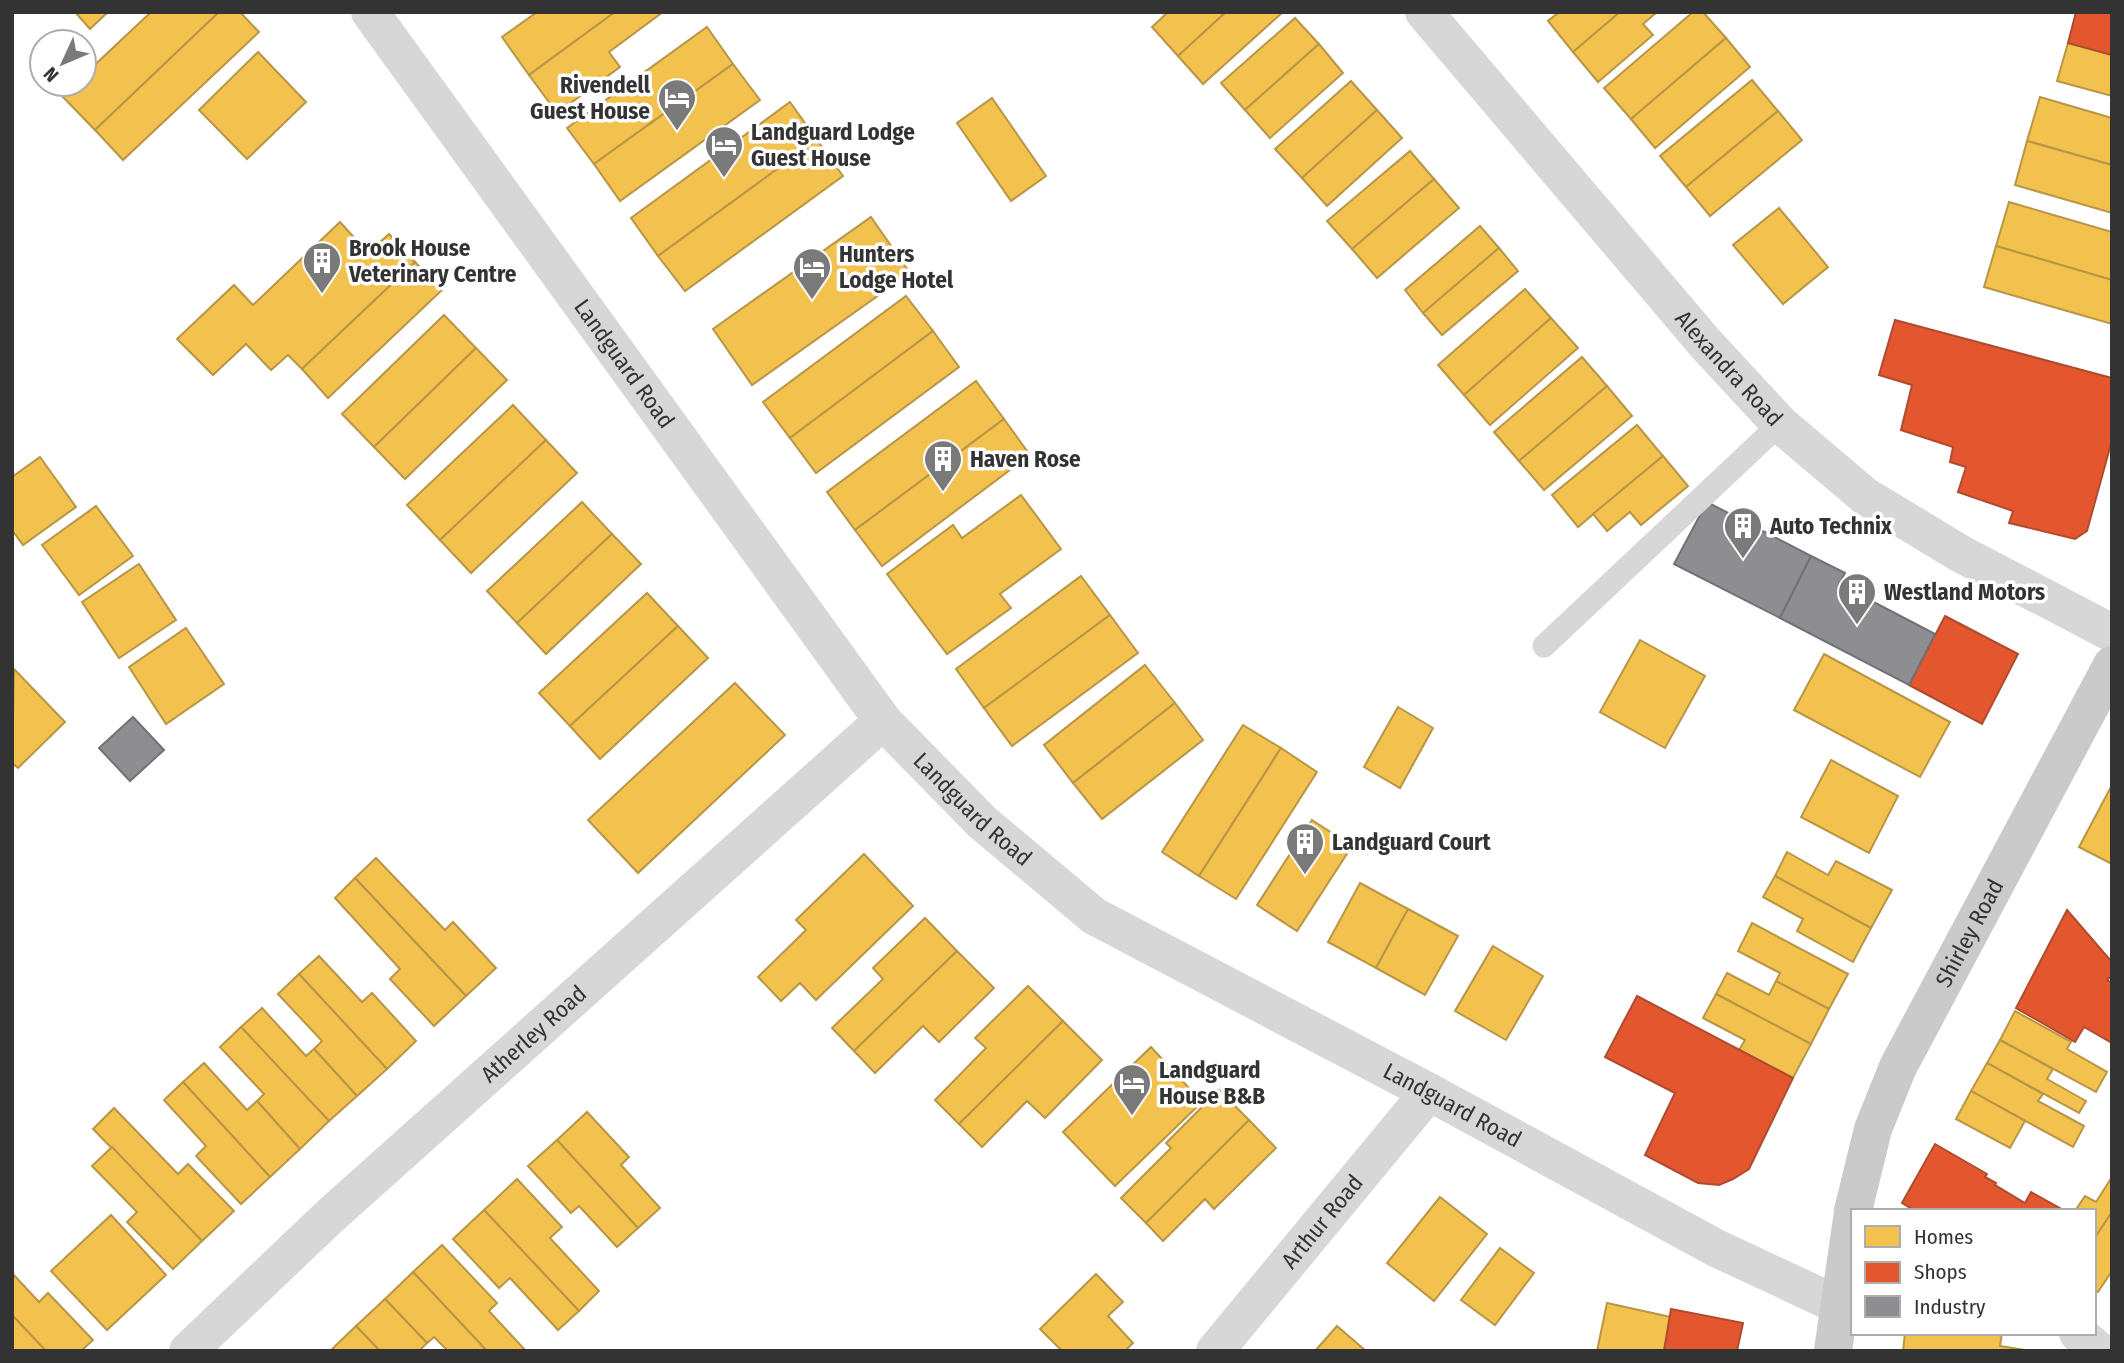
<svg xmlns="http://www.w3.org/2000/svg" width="2124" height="1363" font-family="'Fira Sans Condensed',sans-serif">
<rect width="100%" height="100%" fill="#fff"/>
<g fill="#f2c14e" stroke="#b99646" stroke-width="2">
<path d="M75,12h33l-18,17z"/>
<path d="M151,12h68l-124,118 -33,-34 13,-12h9v-9z"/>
<path d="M219,12h21l19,20 -136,128 -28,-30z"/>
<path d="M537,12h78l-86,63 -27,-38z"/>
<path d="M615,12h48l-54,40 11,15 -63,46 -28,-38z"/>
<path d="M1168,12h58l-48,44 -26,-29z"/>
<path d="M1226,12h57l-80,72 -25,-28z"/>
<path d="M1559,12h61l-47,40 -25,-31z"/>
<path d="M1620,12h37l-14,12 10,11 -55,47 -25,-30z"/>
<path d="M1693,12h10l23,26 -95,81 -27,-31z"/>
<path d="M1295,18l24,26 -74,66 -24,-27z"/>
<path d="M707,27l26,37 -139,100 -27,-36z"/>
<path d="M1726,38l24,29 -95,81 -24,-29z"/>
<path d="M2068,43l44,12v41l-55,-15z"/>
<path d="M1319,44l24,29 -73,65 -25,-28z"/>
<path d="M258,52l48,50 -59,57 -48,-49z"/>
<path d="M733,64l27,36 -140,101 -26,-37z"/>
<path d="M1752,80l26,31 -92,76 -26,-31z"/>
<path d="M1351,81l26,29 -75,68 -27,-29z"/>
<path d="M2040,97l72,21v47l-85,-24z"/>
<path d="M992,98l54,78 -35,25 -54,-78z"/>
<path d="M790,102l27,38 -159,116 -27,-38z"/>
<path d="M1377,110l25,28 -75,68 -25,-28z"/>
<path d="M1778,111l24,29 -92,76 -24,-29z"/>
<path d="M817,140l26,36 -158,115 -27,-35z"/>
<path d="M2027,141l85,24v48l-97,-28z"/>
<path d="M1410,151l24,28 -82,70 -25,-28z"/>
<path d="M1434,179l25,29 -82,70 -25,-29z"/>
<path d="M2009,202l103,30v48l-116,-34z"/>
<path d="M1779,208l49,59 -45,37 -50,-59z"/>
<path d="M871,217l39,56 -158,112 -39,-56z"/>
<path d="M340,222l28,31 21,-19 26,28 -113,107 -14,-14 -17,15 -25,-26 -33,31 -36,-36 57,-54 19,20z"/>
<path d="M1480,226l19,22 -76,65 -18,-23z"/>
<path d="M1996,246l116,34v44l-128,-37z"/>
<path d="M1499,248l19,23 -76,64 -19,-22z"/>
<path d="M415,262l27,28 -114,108 -26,-29z"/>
<path d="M1525,289l26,29 -87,77 -26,-30z"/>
<path d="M906,296l27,35 -143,107 -27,-36z"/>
<path d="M444,315l32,33 -102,99 -32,-33z"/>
<path d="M1551,318l27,30 -88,77 -26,-30z"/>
<path d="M933,331l26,36 -143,106 -26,-35z"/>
<path d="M476,348l31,32 -102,99 -31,-32z"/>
<path d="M1582,357l25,29 -88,75 -25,-29z"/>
<path d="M976,381l28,38 -149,111 -28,-38z"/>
<path d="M1607,386l25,30 -88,74 -25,-29z"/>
<path d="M513,405l33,35 -106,100 -33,-35z"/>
<path d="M1004,419l26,36 -148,111 -27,-36z"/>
<path d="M1637,425l26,31 -85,71 -26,-32z"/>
<path d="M546,440l31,33 -106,100 -31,-33z"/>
<path d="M1663,456l25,30 -47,39 -11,-13 -23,19 -14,-17z"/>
<path d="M40,457l36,50 -53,38 -11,-15v-53z"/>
<path d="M1021,495l40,54 -61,45 11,14 -64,46 -60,-80 66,-49 9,13z"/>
<path d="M582,502l30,32 -95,89 -30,-32z"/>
<path d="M96,506l37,50 -54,39 -37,-50z"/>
<path d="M612,534l29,30 -95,90 -29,-31z"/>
<path d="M139,564l37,56 -57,38 -37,-56z"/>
<path d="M1081,576l29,39 -126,93 -28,-39z"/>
<path d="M647,593l31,33 -108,100 -31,-33z"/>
<path d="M1110,615l28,38 -126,93 -28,-38z"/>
<path d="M678,626l30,32 -108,101 -30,-33z"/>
<path d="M186,628l38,56 -58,40 -37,-57z"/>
<path d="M1640,640l65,36 -40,72 -65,-36z"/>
<path d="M1824,654l126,68 -30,55 -126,-67z"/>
<path d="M1145,665l30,38 -102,80 -29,-38z"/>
<path d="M14,669l51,53 -47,46 -6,-5z"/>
<path d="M735,683l50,52 -147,138 -50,-53z"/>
<path d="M1175,703l28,37 -101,79 -29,-36z"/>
<path d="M1398,707l35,21 -33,60 -36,-21z"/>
<path d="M1243,725l38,23 -82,128 -37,-24z"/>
<path d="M1281,748l36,24 -81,127 -37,-23z"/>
<path d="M1831,760l67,36 -29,57 -68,-36z"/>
<path d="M2112,785v79l-33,-17z"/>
<path d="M1312,820l40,26 -55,85 -40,-26z"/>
<path d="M1787,852l41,23 8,-14 56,29 -21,38 -96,-52z"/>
<path d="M864,854l49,52 -97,94 -16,-17 -19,18 -23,-24 48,-47 -10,-10z"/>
<path d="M376,858l69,72 8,-8 43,46 -30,28 -111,-118z"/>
<path d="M1775,876l96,52 -18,34 -56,-31 6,-12 -40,-22z"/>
<path d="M355,878l111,118 -32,30 -44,-47 10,-10 -65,-71z"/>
<path d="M1360,883l48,26 -32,59 -48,-26z"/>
<path d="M1408,909l50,27 -33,59 -49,-27z"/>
<path d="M925,918l32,33 -103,100 -22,-23 51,-49 -10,-11z"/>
<path d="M1752,923l96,51 -19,35 -53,-28 4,-8 -42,-22z"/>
<path d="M1493,946l50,30 -37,64 -51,-29z"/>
<path d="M957,951l37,37 -55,54 -16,-16 -48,47 -21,-22z"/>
<path d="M319,956l43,46 10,-9 44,48 -29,28 -88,-95z"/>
<path d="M1727,973l42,22 7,-14 53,28 -18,35 -95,-50z"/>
<path d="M299,974l88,95 -30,27 -43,-47 8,-8 -44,-47z"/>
<path d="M1028,986l35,35 -104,103 -24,-24 51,-52 -11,-10z"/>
<path d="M1716,994l95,50 -18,34 -54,-28 6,-10 -42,-22z"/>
<path d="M262,1008l44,48 8,-7 43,47 -28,25 -88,-94z"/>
<path d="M2015,1011l56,31 -4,7 40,23 -11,20 -96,-52z"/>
<path d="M1063,1021l39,39 -57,58 -18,-17 -45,46 -23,-23z"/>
<path d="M241,1027l88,94 -29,28 -43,-48 7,-7 -44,-47z"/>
<path d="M2000,1040l53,29 -6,10 39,22 -7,12 -92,-50z"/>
<path d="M1151,1047l51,55 -87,84 -52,-54z"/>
<path d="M204,1063l43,47 10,-9 43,48 -30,28 -87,-95z"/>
<path d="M1987,1063l56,31 -5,7 46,25 -11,21 -102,-56z"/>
<path d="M183,1082l87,95 -29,27 -45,-48 10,-10 -42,-46z"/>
<path d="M1219,1090l30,30 -103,103 -25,-25 50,-50 -5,-5z"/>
<path d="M1971,1091l54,30 -15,27 -54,-29z"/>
<path d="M114,1108l64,66 10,-10 46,47 -32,30 -109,-112z"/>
<path d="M587,1112l42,45 -8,8 39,43 -22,20 -81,-88z"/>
<path d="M1249,1120l27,28 -62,61 -9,-10 -42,42 -17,-18z"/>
<path d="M557,1140l81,88 -21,19 -38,-41 -8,7 -43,-47z"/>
<path d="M112,1147l90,94 -29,28 -46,-47 10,-10 -45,-46z"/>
<path d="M2112,1177v35l-18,27v-28h-19l10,-15 11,6z"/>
<path d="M517,1179l45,48 -12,11 49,53 -20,20 -95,-101z"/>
<path d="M1440,1197l47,37 -53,67 -47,-38z"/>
<path d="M484,1210l95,101 -21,19 -48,-52 -11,10 -46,-49z"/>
<path d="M2112,1212v59l-14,21 -4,-2v-51z"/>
<path d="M111,1215l55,60 -59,55 -56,-59z"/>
<path d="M442,1245l55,58 -8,8 37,40h-39l-74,-79z"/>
<path d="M1500,1248l34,25 -39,52 -34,-25z"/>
<path d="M413,1272l74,79h-39l-14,-14 -7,6 -42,-44z"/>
<path d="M12,1273l27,29 9,-9 45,47 -12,11h-35l-34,-36z"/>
<path d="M1096,1274l27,28 -15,14 25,27 -8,8h-63l-22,-22z"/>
<path d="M385,1299l42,44 -8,8h-39l-24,-25z"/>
<path d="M1607,1303l64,14 -7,34h-67z"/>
<path d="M12,1315l34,36h-34z"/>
<path d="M356,1326l24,25h-50z"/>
<path d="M1337,1326l29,25h-51z"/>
<path d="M1905,1333h97l-2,13 31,5h-128z"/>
</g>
<g fill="#e4572e" stroke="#af4c30" stroke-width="2">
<path d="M2076,12h36v43l-44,-12z"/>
<path d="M1895,320l217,58v62l-25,91 -12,8 -66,-16 4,-12 -55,-19 8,-25 -16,-5 3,-15 -52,-17 11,-45 -33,-10z"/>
<path d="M1945,616l73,38 -36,70 -73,-39z"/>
<path d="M2067,910l45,52v13l-5,5 5,3v60l-28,-16 -9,15 -59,-34z"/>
<path d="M1637,996l156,82 -44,91 -16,10 -14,6 -21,-2 -53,-28 30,-62 -70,-36z"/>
<path d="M1935,1144l52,30 -2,3 11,6 -1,2 30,18 6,-11 34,19h-150l-13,-8z"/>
<path d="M1671,1309l72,14 -6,28h-73z"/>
</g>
<g fill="#8d8d92" stroke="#727276" stroke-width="2">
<path d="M1707,502l104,54 -31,62 -106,-54z"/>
<path d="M1811,556l34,17 -6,11 96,50 -26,51 -129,-67z"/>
<path d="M133,717l31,33 -34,31 -31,-33z"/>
</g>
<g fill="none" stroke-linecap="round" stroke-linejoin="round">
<path stroke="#d7d7d7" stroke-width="23" d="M1544,646l236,-222"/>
<g stroke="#d7d7d7" stroke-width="38">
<path id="s1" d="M370,12l513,709 99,101 112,94 335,176 287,156 122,57"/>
<path id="s2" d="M1424,12l281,331 75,81 85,72 96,58 151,79"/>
<path d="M2078,1333l21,18"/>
<path id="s3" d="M188,1351l142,-135 553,-495"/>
<path id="s4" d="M1215,1351l214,-259"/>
</g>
<g stroke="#cacaca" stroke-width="38">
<path id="s5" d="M1853,1211l20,-82 25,-62 214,-402"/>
<path d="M1833,1351l20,-139"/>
</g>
</g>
<defs>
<symbol id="hotel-pin" viewBox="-11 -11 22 30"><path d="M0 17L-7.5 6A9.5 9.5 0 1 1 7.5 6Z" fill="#7a7a7a" stroke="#fff"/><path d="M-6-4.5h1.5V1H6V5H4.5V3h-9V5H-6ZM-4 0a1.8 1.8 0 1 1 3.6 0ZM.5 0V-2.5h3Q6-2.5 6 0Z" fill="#fff"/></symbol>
<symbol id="building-pin" viewBox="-11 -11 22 30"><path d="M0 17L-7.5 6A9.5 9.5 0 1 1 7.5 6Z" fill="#7a7a7a" stroke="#fff"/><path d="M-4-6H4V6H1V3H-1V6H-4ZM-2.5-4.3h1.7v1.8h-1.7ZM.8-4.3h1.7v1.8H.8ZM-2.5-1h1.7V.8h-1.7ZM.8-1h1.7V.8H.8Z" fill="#fff"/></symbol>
</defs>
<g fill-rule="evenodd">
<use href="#hotel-pin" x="655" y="76" width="44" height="60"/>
<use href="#hotel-pin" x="702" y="123" width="44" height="60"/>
<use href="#building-pin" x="300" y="239" width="44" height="60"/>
<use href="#hotel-pin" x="790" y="245" width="44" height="60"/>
<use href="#building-pin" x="921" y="437" width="44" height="60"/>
<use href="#building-pin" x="1721" y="504" width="44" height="60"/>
<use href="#building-pin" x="1835" y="570" width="44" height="60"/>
<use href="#building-pin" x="1283" y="820" width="44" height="60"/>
<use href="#hotel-pin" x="1110" y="1061" width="44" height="60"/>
</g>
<g text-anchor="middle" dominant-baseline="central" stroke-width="7" stroke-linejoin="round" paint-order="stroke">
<g font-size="23" font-weight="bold" fill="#333" stroke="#fff" text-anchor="start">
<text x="650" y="85" text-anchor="end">Rivendell<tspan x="650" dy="26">Guest House</tspan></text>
<text x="751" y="132">Landguard Lodge<tspan x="751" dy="26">Guest House</tspan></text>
<text x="349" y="248">Brook House<tspan x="349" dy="26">Veterinary Centre</tspan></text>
<text x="839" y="254">Hunters<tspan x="839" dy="26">Lodge Hotel</tspan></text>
<text x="970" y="459">Haven Rose</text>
<text x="1770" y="526">Auto Technix</text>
<text x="1884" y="592">Westland Motors</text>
<text x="1332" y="842">Landguard Court</text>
<text x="1159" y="1070">Landguard<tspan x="1159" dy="26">House B&amp;B</tspan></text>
</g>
<g font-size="23" fill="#333" stroke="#fff">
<text stroke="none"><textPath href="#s1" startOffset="434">Landguard Road</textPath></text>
<text stroke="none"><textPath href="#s2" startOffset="469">Alexandra Road</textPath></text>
<text stroke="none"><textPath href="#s1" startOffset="1001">Landguard Road</textPath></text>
<text stroke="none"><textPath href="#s5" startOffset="303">Shirley Road</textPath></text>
<text stroke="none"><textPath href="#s3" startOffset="469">Atherley Road</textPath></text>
<text stroke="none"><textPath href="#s1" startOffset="1568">Landguard Road</textPath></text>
<text stroke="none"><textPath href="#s4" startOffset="168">Arthur Road</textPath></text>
</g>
</g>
<rect width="2124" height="1363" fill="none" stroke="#333333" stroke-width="28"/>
<rect x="1851" y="1209" width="245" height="126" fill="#ffffff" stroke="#adadad" stroke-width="2"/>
<rect x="1865" y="1226" width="35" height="21" fill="#f2c14e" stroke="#adadad" stroke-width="2"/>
<text x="1914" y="1244" font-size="21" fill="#333333">Homes</text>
<rect x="1865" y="1262" width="35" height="21" fill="#e4572e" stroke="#adadad" stroke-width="2"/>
<text x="1914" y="1279" font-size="21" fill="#333333">Shops</text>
<rect x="1865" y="1296" width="35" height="21" fill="#8d8d92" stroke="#adadad" stroke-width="2"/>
<text x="1914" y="1314" font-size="21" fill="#333333">Industry</text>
<g transform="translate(63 63) rotate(226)"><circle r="33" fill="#ffffff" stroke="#adadad" stroke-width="2"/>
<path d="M0-5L12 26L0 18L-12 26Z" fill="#7a7a7a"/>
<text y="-10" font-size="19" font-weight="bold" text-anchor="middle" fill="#333333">N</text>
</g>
</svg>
